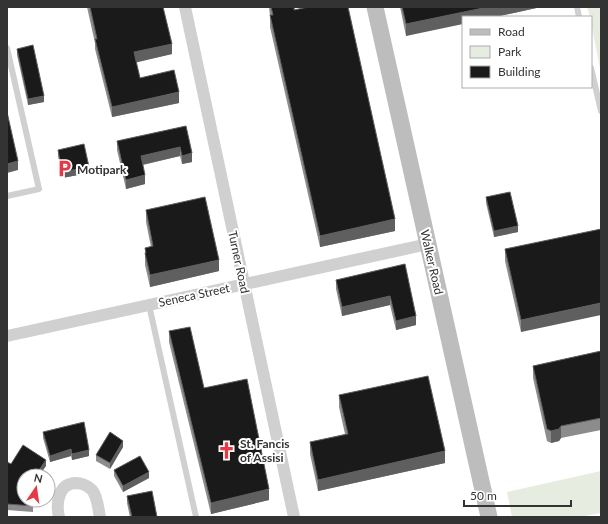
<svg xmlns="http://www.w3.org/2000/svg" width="608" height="524" font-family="Lato,sans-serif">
<rect width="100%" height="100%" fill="#fff"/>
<g fill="#e6ecdf">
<path d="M587,7h14v66l-10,-50v-6h-1z"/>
<path d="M601,471v42l-22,4h-67l-5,-25z"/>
</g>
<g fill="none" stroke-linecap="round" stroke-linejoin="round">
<g stroke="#d0d0d0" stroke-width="6">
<path d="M577,7l2,10"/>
<path d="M7,48l32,141 -32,7"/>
<path d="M591,68l10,43"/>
<path d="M149,305l47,212"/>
</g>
<g stroke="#d0d0d0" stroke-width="12">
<path d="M185,7l109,510"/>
<path d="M7,336l421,-92"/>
<path d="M59,517c-3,-13 -1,-33 16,-34 7,0 12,2 17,7 6,7 6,19 8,27"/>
</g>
<path stroke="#bdbdbd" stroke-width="17" d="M375,7l114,510"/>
</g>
<g fill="#8c8c8c">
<path d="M87,7h76l9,47 -36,8 4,16 39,25 -67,14 -17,-68v-6z"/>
<path d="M269,7h25l101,224 -75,16 -50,-220v-11z"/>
<path d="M400,7h141l-46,10h-32l-57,19z"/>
<path d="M17,49l27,53 -16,3 -11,-50z"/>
<path d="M186,126l6,36 -10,2 -2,-8 -37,9 2,19 -19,5 -9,-39v-9z"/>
<path d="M58,150l31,23 -27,5 -4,-22z"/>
<path d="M486,197l32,35 -24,5 -8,-34z"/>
<path d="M146,210l73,61 -69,16 -5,-22v-17l6,-1 -5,-25z"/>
<path d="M601,229l-80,103 -16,-71v-12z"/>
<path d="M405,264l11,61 -20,5 -6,-25 -48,11 -6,-27v-9z"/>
<path d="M169,331l35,57 65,112 -58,14 -42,-172z"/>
<path d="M601,351v79l-40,8 -2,3 -8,2 -4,-2 -14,-63v-12z"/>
<path d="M339,395l106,68 -127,28 -8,-37v-12l35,-8 -6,-27z"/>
<path d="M43,432l46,24 -17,4 -1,-4 -21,6 -7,-24z"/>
<path d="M123,447l-13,22 -14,-8v-6z"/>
<path d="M7,462l4,2 35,2 -22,10v24h9v12l-26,-2z"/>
<path d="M114,470l35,8 -26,14 -9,-16z"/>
<path d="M127,496l30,21h-27l-3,-14z"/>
</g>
<g fill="#5f5f5f">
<path d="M488,7h53l-46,10h-32v7l-57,12v-12z"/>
<path d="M172,44v10l-38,9v-11z"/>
<path d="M179,92v11l-67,14v-10z"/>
<path d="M44,96v6l-16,3v-6z"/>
<path d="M180,147v9l-39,9v-9z"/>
<path d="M192,153v9l-10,2v-8z"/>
<path d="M18,161v9l-11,3v-9z"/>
<path d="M89,167v6l-27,5v-6z"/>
<path d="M145,175v9l-19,5v-9z"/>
<path d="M395,219v12l-75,16v-11z"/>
<path d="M518,226v6l-24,5v-6z"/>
<path d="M219,260v11l-69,16v-12z"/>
<path d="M390,296v9l-48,11v-9z"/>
<path d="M601,303v12l-80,17v-12z"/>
<path d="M416,316v9l-20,5v-9z"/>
<path d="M561,426v12l-2,3 -8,2v-12z"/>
<path d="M123,441v6l-13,22v-6z"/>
<path d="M71,449v7l-21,6v-6z"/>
<path d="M89,450v6l-17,4v-6z"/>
<path d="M445,451v12l-127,28v-11z"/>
<path d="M46,460v6l-7,10h-4z"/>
<path d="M149,472v6l-26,14v-6z"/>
<path d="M269,489v11l-58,14v-11z"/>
</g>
<g fill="#1a1a1a" stroke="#5f5f5f">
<path d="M90,7h73l9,37 -38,8 6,26 34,-8 5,22 -67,15 -17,-68h2z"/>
<path d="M271,7h23v3l14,-3h40l47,212 -75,17 -50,-221h3z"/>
<path d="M402,7h86l-82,17z"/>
<path d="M33,45l11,51 -16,3 -11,-50z"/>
<path d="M7,112l11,49 -11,3z"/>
<path d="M186,126l6,27 -10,3 -2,-9 -39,9 4,19 -19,5 -9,-39z"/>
<path d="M84,144l5,23 -27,5 -4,-22z"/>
<path d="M510,192l8,34 -24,5 -8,-34z"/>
<path d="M205,197l14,63 -69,15 -5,-22h1l-1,-5 8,-2 -7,-36z"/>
<path d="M601,229v74l-80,17 -16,-71z"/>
<path d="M405,264l11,52 -20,5 -6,-25 -48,11 -6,-27z"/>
<path d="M190,327l14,61 43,-9 22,110 -58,14 -42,-172z"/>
<path d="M601,351v67l-40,8 -2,3 -8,2 -4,-2 -14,-63z"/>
<path d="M428,376l17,75 -127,29 -8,-38 38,-8 -9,-39z"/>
<path d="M84,422l5,28 -17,4 -1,-5 -21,7 -7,-24z"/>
<path d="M110,432l13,9 -13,22 -14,-8z"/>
<path d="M23,445l23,15 -11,16h-11v24h9v6l-26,-2v-42l4,2z"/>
<path d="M140,456l9,16 -26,14 -9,-16z"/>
<path d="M152,491l5,26h-25l-5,-21z"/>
</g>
<defs>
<symbol id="parking-bare" viewBox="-9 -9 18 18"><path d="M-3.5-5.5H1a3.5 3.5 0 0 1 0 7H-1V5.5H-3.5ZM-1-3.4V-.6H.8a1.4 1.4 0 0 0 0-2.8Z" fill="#e63946" stroke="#fff" stroke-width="2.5" paint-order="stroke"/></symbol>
<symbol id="church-bare" viewBox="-9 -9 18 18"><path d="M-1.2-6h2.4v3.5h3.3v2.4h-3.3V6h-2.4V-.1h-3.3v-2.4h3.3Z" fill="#e63946" stroke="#fff" stroke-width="2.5" paint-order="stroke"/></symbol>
</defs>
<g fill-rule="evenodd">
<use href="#parking-bare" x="52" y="156" width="25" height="25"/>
<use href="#church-bare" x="214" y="438" width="25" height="25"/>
</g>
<g text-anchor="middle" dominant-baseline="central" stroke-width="4" stroke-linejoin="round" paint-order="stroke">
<g font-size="12" font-weight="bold" fill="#333" stroke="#fff" text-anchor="start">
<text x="77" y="169">Motipark</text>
<text x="240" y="443">St. Fancis<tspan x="240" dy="14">of Assisi</tspan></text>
</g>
<g font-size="12" fill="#333" stroke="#fff">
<text transform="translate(239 262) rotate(78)">Turner Road</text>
<text transform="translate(432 262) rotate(77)">Walker Road</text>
<text transform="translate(194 295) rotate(-12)">Seneca Street</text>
</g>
</g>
<rect width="608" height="524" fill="none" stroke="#333333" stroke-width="16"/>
<rect x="462" y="16" width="130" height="72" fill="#ffffff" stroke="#adadad"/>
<rect x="470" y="29" width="20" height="6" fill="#bdbdbd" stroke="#adadad"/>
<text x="498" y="36" font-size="12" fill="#333333">Road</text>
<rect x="470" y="46" width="20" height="12" fill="#e6ecdf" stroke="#adadad"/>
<text x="498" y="56" font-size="12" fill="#333333">Park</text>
<rect x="470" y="66" width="20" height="12" fill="#1a1a1a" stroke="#adadad"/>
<text x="498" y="76" font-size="12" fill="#333333">Building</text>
<g transform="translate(36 488) rotate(13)"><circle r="19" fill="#ffffff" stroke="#adadad"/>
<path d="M0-3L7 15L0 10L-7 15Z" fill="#e63946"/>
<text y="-6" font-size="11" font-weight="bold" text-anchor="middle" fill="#333333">N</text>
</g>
<path d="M464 500v6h107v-6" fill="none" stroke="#333333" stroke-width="2"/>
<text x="470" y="500" font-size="12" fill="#333333" stroke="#ffffff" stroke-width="3" paint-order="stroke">50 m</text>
</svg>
